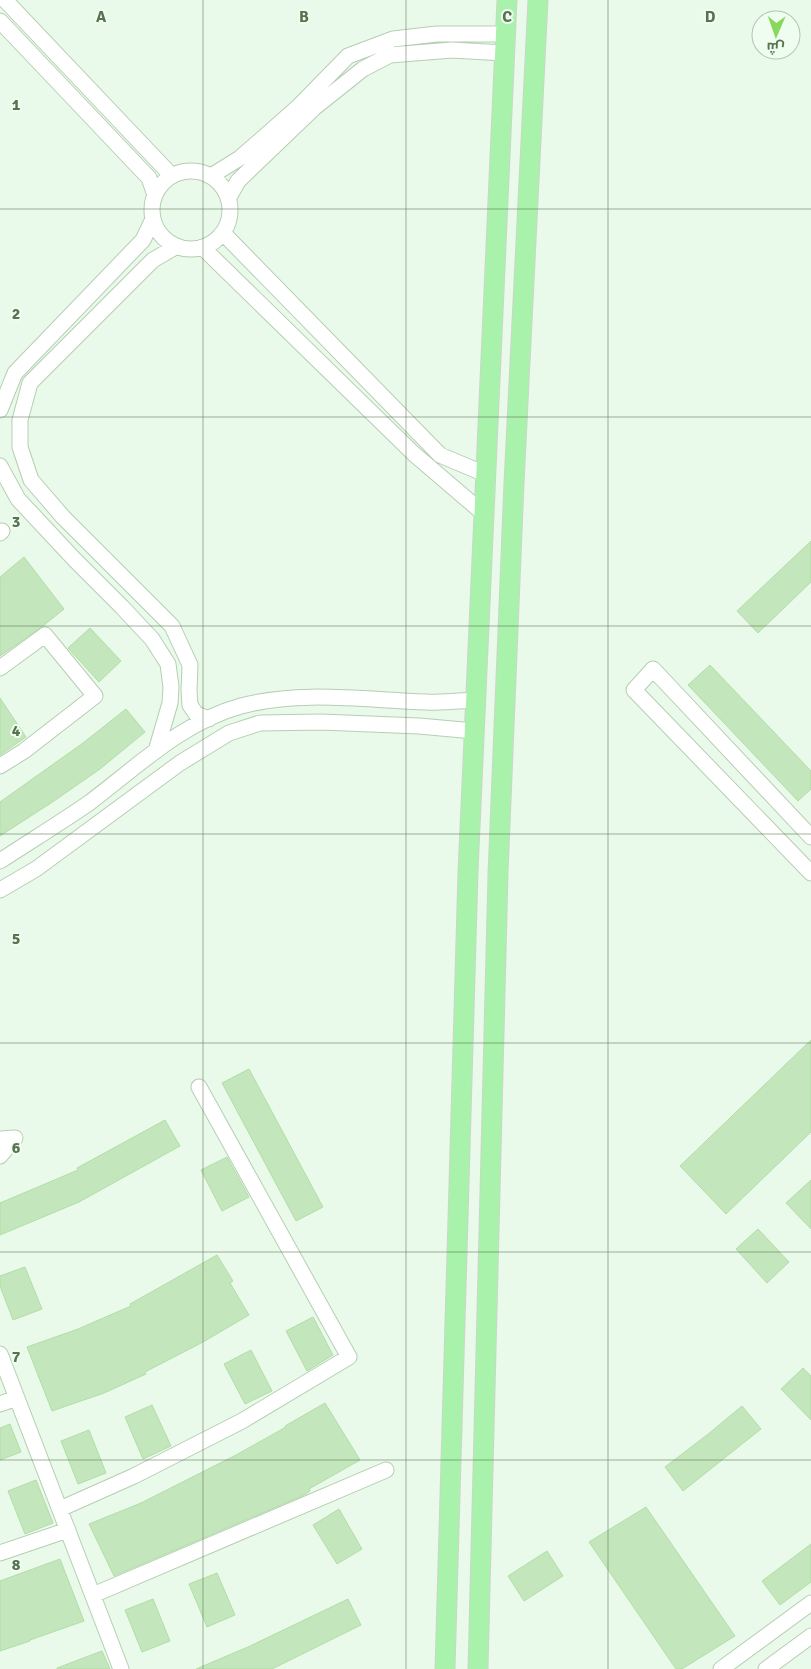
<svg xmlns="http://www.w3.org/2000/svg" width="811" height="1669" font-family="Signika,Cairo,sans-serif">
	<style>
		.building { fill: #c4e6bc; stroke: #b1dea5 }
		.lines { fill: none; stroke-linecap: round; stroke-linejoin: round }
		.minor-casing { stroke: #b6ceb3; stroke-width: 17 }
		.major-casing { stroke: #cdd5ca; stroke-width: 21 }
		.minor { stroke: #fff; stroke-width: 15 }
		.major { stroke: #a9f2ac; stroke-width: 19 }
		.grid { fill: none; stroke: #57734f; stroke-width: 1; stroke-opacity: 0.55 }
		.grid-label { font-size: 16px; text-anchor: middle; font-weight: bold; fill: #57734f; stroke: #effdf0; stroke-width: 4; stroke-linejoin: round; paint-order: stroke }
	</style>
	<rect width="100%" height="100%" fill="#e9faea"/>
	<path class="building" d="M811 541V582L758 633 737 611Z
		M24 557 64 609 43 626 0 656V577Z
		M90 628 121 661 99 682 68 648Z
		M710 665 811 771V789L798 801 688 685Z
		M0 698 26 737 0 755Z
		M126 709 145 732 100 769 54 801 0 836V802L83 743Z
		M811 1040V1132L726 1214 680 1166Z
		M249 1069 323 1207 296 1221 222 1083Z
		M165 1120 180 1146 79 1202 0 1235V1203L78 1170 77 1168Z
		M227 1157 249 1197 222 1211 201 1170Z
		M811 1180V1229L786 1203Z
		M758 1229 789 1262 767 1283 736 1249Z
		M217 1255 233 1281 230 1283 249 1315 203 1342 145 1372 146 1374 104 1393 52 1411 27 1347 78 1329 131 1306 130 1304Z
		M25 1267 42 1309 13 1320 0 1286V1276Z
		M313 1317 333 1355 307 1371 286 1331Z
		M251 1350 272 1391 245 1404 224 1364Z
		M803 1368 811 1376V1420L781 1389Z
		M325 1403 360 1460 309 1489 310 1491 304 1495 114 1576 89 1524 141 1503 236 1455 286 1427 285 1426Z
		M152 1405 171 1446 143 1459 125 1417Z
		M742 1406 761 1429 683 1491 665 1467 707 1435Z
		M10 1424 21 1452 0 1460V1428Z
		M89 1430 106 1473 78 1484 61 1441Z
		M36 1480 53 1523 25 1534 8 1491Z
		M646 1507 735 1636 682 1669H676L589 1542Z
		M339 1509 362 1549 337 1564 313 1525Z
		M811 1544V1582L780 1605 762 1581Z
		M547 1551 563 1576 524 1601 508 1576Z
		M60 1559 84 1621 30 1640V1641L0 1651V1581Z
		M217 1573 235 1615 207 1627 189 1584Z
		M153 1599 170 1641 142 1652 125 1610Z
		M348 1599 361 1625 272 1669H196L248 1647Z
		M102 1651 110 1669H57V1668Z"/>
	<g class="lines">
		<defs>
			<path id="minor" d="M5 0 172 176
				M0 21 149 178 155 195
				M152 210a39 39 0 1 1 78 0a39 39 0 1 1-78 0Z
				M211 176 240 158 297 108 348 56 393 39 437 34H505
				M228 199 238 181 314 108 363 69 390 55 452 50 504 53
				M223 233 440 455 485 474
				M177 246 153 260 30 383 20 420V447L31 480 63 517 172 626 190 665 189 691 190 705 196 714 209 719
				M202 247 414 454 483 513
				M0 410 15 373 143 240 153 219
				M0 466 18 499 74 559 122 607 152 639 168 664 171 687 170 703 156 751
				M0 533 2 531
				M0 668 45 635 95 696 24 751 0 766
				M811 837 653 669 634 690 811 873
				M0 861C29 842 60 823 89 803 137 767 182 722 241 706 301 690 365 700 426 702 442 703 459 701 475 700
				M0 890 36 869 180 763 229 733 260 723 321 722 419 726 474 731
				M0 1139 15 1138 0 1156
				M0 1354 121 1669
				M0 1404 17 1398
				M60 1509 134 1476 242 1421 349 1357 199 1087
				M0 1553 68 1530
				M93 1595 386 1470
				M721 1669 811 1603
				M766 1669 811 1636"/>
			<path id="major" d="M445 1669 468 872 507 0
				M478 1669 498 874 514 483 538 0"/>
		</defs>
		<use href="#minor" class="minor-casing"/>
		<use href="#major" class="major-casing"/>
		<use href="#minor" class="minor"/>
		<use href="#major" class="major"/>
	</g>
	<path class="grid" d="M203 0V1669M406 0V1669M608 0V1669M0 209H811M0 417H811M0 626H811M0 834H811M0 1043H811M0 1252H811M0 1460H811"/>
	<g class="grid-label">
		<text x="101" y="22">A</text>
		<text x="304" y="22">B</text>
		<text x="507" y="22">C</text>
		<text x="710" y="22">D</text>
		<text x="16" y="110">1</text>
		<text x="16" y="319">2</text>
		<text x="16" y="527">3</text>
		<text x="16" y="736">4</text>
		<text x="16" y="944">5</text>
		<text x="16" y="1153">6</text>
		<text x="16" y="1362">7</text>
		<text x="16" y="1570">8</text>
	</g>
	<g transform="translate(776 35) rotate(182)"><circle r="24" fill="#effdf0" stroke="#b2c6b0"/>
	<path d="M0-4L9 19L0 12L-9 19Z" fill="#87d85b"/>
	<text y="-8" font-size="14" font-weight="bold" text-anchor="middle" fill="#57734f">ش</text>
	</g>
</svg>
